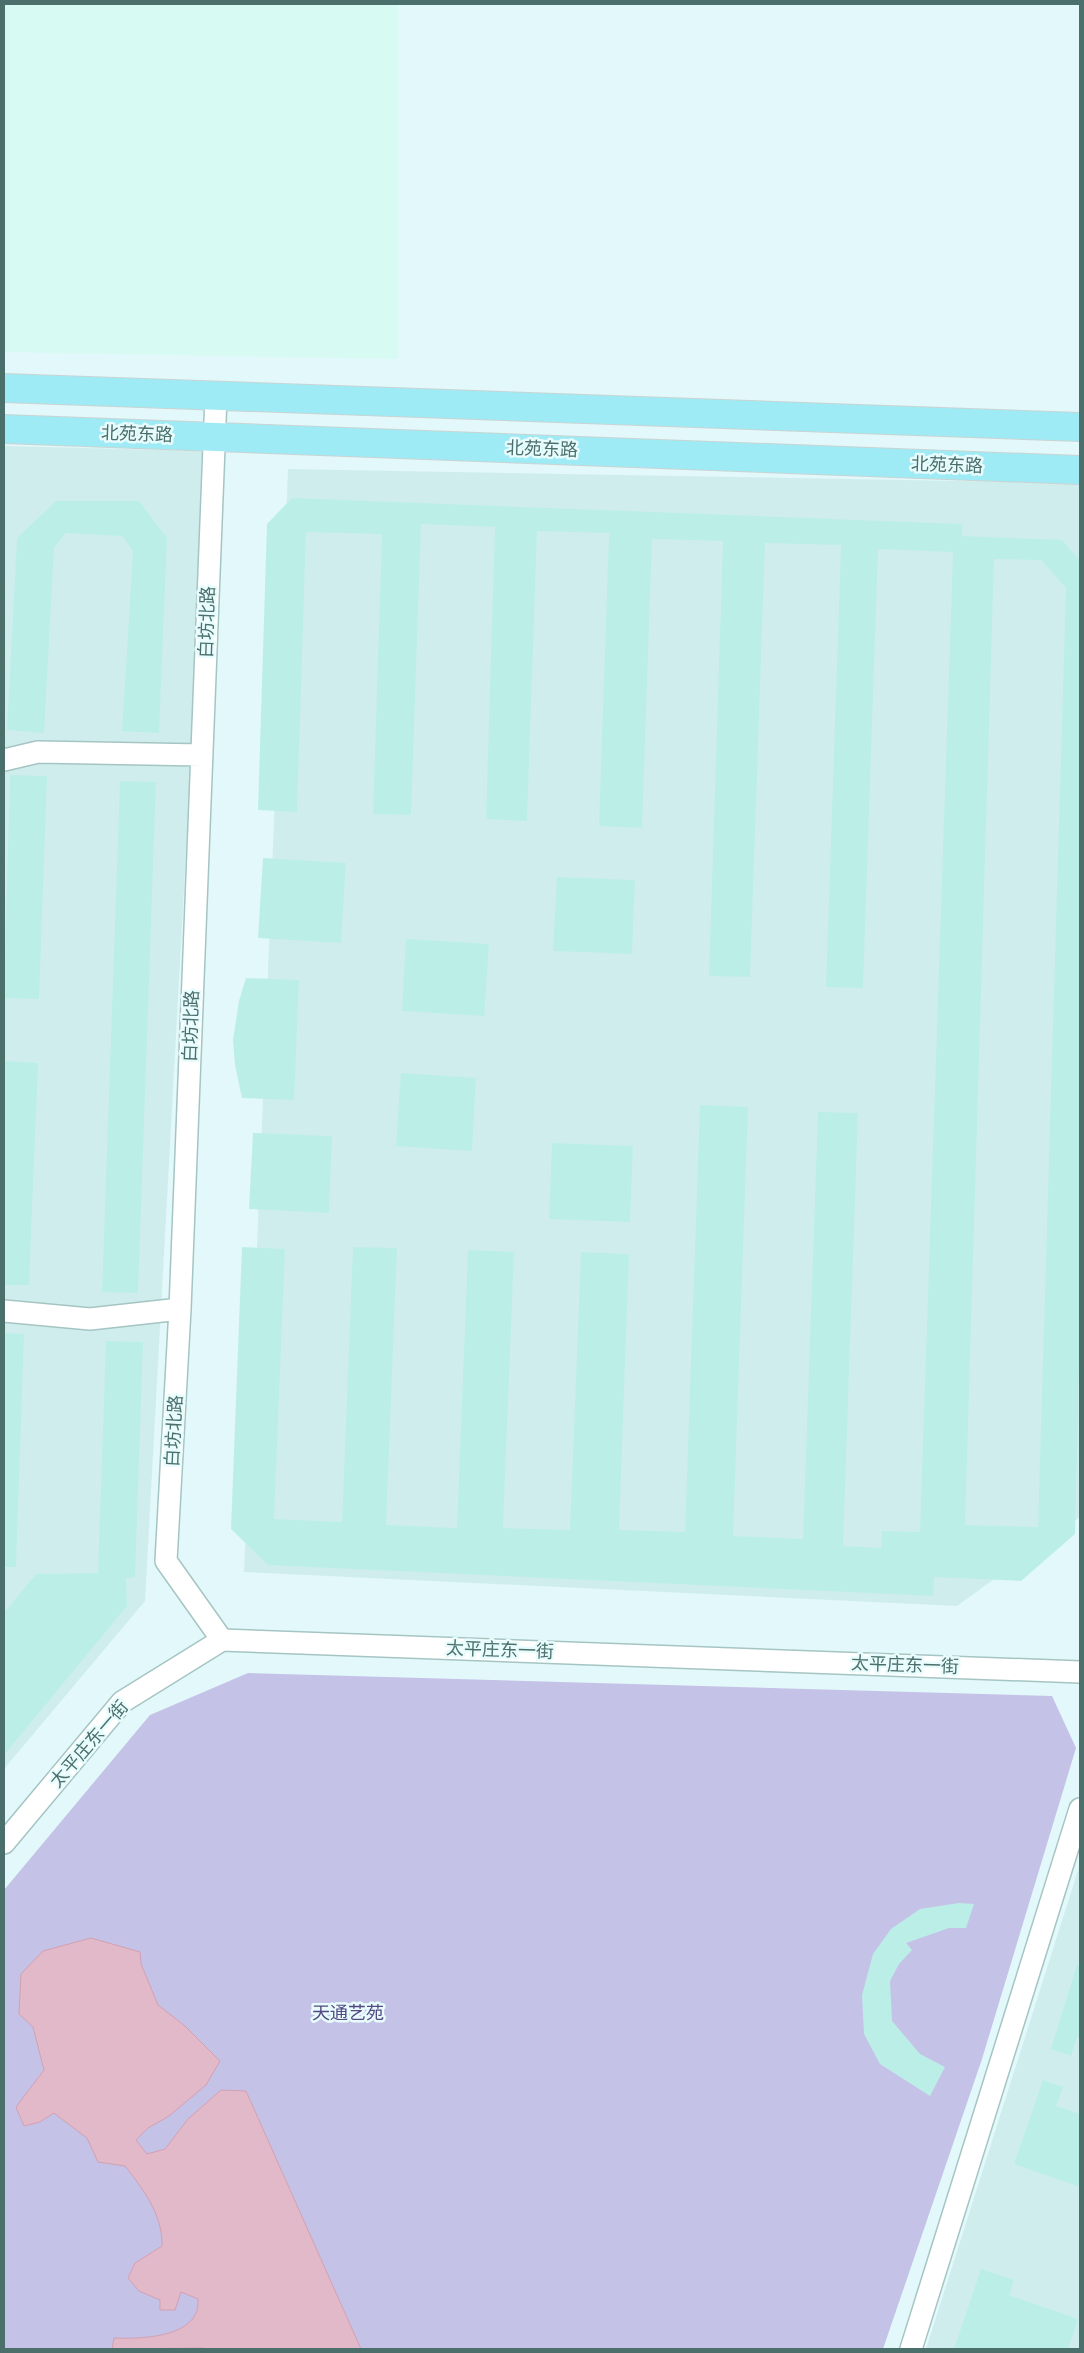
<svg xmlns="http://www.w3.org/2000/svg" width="1084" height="2353" font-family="Commissioner,'Noto Sans SC',sans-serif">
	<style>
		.residential { fill: #d0edee }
		.commercial { fill: #d7faf3 }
		.green { fill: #c5c2e7 }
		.water { fill: #e2b9c8; stroke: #d3a0b2 }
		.building { fill: #bceee8; fill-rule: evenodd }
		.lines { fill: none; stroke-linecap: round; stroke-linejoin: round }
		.minor-casing { stroke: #a5c5c3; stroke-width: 24 }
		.major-casing { stroke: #c9d4d3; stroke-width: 30 }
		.minor { stroke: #fff; stroke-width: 21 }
		.major { stroke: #9febf5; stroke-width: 28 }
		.labels { text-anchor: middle; stroke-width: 5; stroke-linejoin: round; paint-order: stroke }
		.street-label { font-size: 18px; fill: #4b706b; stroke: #e8fcfe }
		.park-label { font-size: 18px; fill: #544981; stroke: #e8fcfe }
	</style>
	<rect width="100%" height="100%" fill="#e3f8fa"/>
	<path class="residential" d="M4 446 208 451 145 1601 4 1769Z
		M288 469 1080 483V1517L957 1606 244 1572Z
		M1080 1864V2349H926Z"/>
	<path class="commercial" d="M4 4H398V359L4 352Z"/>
	<path class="green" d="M248 1673 1052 1696 1076 1748 982 2059 883 2349H4V1890L150 1715Z"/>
	<path class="water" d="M91 1938 140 1952 141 1964 158 2005 185 2026 220 2061 206 2085 169 2116 148 2128 136 2140 147 2154 165 2149 188 2119 221 2090 246 2091 361 2349H205L203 2348 112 2349 114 2338C137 2339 183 2338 195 2315 198 2311 198 2304 198 2299L181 2292 175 2310H160V2300L139 2291 128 2278 135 2263 162 2246C163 2215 143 2189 125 2166L98 2162 87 2138 54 2113 40 2122 24 2126 16 2107 44 2070 33 2027 19 2014 21 1974 43 1951Z"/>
	<path class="building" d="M292 498 962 524V536L1062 540 1080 561V1329L1075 1534 1021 1581 934 1577 933 1596 268 1565 231 1529 242 1247 285 1249 274 1519 342 1522 353 1247 397 1248 386 1525 457 1528 468 1250 514 1252 503 1528 570 1530 581 1252 629 1254 619 1530 685 1532 700 1105 748 1107 733 1536 803 1539 818 1112 858 1113 843 1546 881 1548 882 1531 920 1532 953 552 878 549 863 988 826 987 841 545 765 543 750 977 709 976 723 541 652 539 642 828 599 826 609 533 537 531 527 821 486 819 495 527 421 524 411 815 373 814 382 534 306 532 297 812 258 810 267 524ZM994 559 1041 560 1066 588 1038 1527 965 1525Z
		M56 501H139L167 538 159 733 122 731 133 551 122 536 66 533 54 548 44 733 7 730 17 538Z
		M10 775 47 776 39 999 4 998Z
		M120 781 156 782 138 1293 102 1292Z
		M263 858 346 863 341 943 258 938Z
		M557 877 635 880 632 954 553 951Z
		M406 939 489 944 484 1016 402 1011Z
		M246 978 299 980 294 1100 242 1098 235 1065 233 1040 239 1001Z
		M4 1061 38 1063 29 1285H4Z
		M401 1073 476 1078 472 1151 396 1146Z
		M253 1133 332 1136 329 1213 249 1209Z
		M552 1143 633 1146 630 1222 549 1219Z
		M4 1333 24 1334 16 1567H4Z
		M106 1341 143 1342 135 1577 126 1578 127 1606 4 1755V1613L36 1574 98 1573Z
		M959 1903 974 1904 966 1928H949L906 1943 912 1950 899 1964 890 1981 892 2021 920 2054 945 2067 930 2096 880 2064 864 2034 862 1995 873 1954 891 1929 920 1909Z
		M1077 1965 1080 1966V2038L1077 2037 1071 2056 1051 2049Z
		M1043 2080 1063 2087 1056 2106 1080 2114V2187L1014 2164Z
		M981 2269 1014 2280 1009 2295 1078 2319 1068 2349H954Z"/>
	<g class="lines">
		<defs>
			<path id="minor" d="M216 396 180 1309 166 1561 222 1640
				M4 760 38 752 202 755
				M4 1311 90 1319 180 1309
				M4 1843 122 1702 222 1640 1080 1672
				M911 2349 1080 1809"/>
			<path id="major" d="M4 388 1080 427
				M4 429 1080 470"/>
		</defs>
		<use href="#minor" class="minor-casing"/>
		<use href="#major" class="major-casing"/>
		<use href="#minor" class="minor"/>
		<use href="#major" class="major"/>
	</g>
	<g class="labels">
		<g class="street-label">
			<text transform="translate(137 434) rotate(2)" y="6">北苑东路</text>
			<text transform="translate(542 449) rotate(2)" y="6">北苑东路</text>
			<text transform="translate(947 465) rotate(2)" y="6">北苑东路</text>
			<text transform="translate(207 622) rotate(-88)" y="6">白坊北路</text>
			<text transform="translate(191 1026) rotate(-88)" y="6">白坊北路</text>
			<text transform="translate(174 1431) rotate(-87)" y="6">白坊北路</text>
			<text transform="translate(500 1650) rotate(2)" y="6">太平庄东一街</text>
			<text transform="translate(905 1665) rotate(2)" y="6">太平庄东一街</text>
			<text transform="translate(89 1744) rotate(-49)" y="6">太平庄东一街</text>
		</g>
		<g class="park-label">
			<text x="348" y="2019">天通艺苑</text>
		</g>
	</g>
	<rect width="1084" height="2353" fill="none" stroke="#4b706b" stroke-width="10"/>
</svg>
